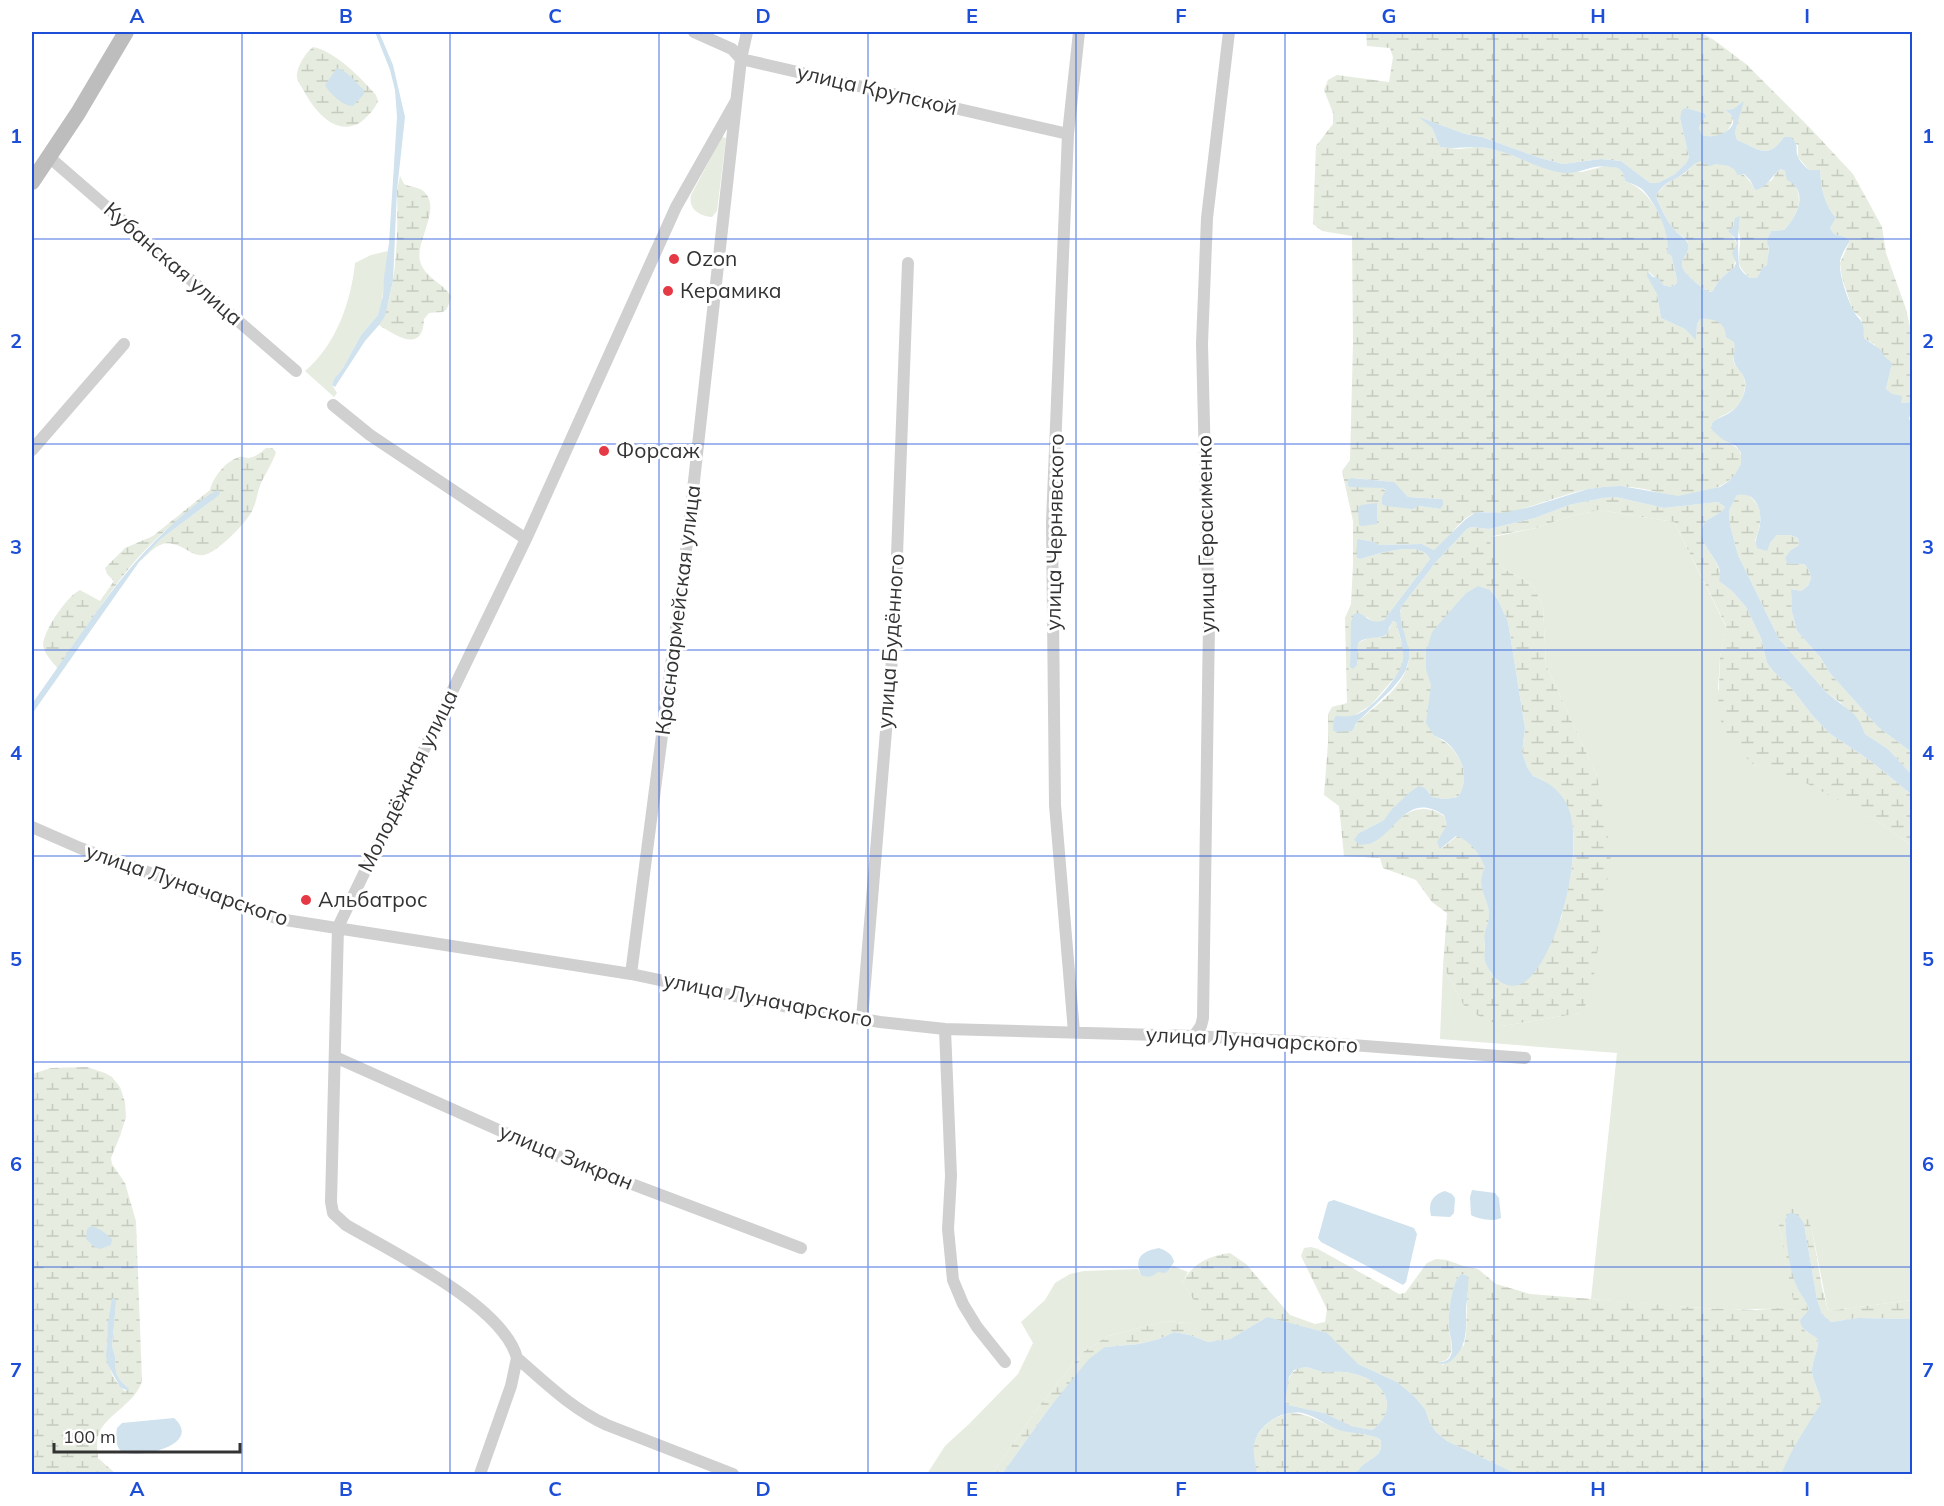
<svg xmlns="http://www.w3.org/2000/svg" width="1944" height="1506" font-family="Mulish,sans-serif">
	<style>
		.green { fill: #e6ecdf }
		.wetland { fill: url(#wetland-marsh); fill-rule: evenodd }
		.water { fill: #cfe2ee; fill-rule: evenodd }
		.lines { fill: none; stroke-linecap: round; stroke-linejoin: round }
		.street { stroke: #d0d0d0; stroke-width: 12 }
		.secondary { stroke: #bdbdbd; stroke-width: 16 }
		.grid { fill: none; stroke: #1d4ed8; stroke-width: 1.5; stroke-opacity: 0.55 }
		.poi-dot { fill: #e63946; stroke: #fff; stroke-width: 2 }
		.labels { text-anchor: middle; stroke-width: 6; stroke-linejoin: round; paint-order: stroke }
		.street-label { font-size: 21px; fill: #333; stroke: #fff }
		.poi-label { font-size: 21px; fill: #333; stroke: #fff; text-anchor: start }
		.neatline { fill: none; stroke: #1d4ed8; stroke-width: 2 }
		.grid-label { font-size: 20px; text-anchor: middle; font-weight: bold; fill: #1d4ed8 }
	</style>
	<defs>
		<pattern id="wetland-marsh" width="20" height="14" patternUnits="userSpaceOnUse" patternTransform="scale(1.5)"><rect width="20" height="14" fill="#e6ecdf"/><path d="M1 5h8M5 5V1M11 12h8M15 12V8" fill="none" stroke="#c6cbc0"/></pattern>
	</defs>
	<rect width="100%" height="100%" fill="#fff"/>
	<path class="green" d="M722 137 726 138 717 211 712 217C699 216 688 209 691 195Z
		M388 251 381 308 378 315 361 335 343 368 334 379 332 385 337 393 334 397 305 371C336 345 351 302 355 263L371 255Z
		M1599 510 1674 522 1726 627 1720 657 1718 689 1754 765 1808 783 1882 824 1912 846V1300L1828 1311 1812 1230 1808 1219 1802 1210 1778 1220 1796 1310C1773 1307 1749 1310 1726 1309 1681 1307 1636 1303 1591 1299L1617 1053 1440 1039 1443 966 1465 1008 1503 1026 1580 1013 1597 776 1546 665 1543 606 1532 584 1504 569 1487 550 1493 537 1536 528 1567 517Z
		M1173 1266 1188 1272 1182 1283 1207 1319 1202 1327 1187 1323 1166 1321 1108 1336 1083 1352 1041 1404 992 1474H927L945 1446 969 1424 1018 1374 1033 1343 1021 1322 1045 1300 1055 1283 1070 1274 1084 1271 1138 1269 1141 1275 1169 1270Z"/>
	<path class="wetland" d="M1366 32H1700L1714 40 1746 64 1811 129 1853 174 1869 203 1882 227 1886 253 1906 309 1912 336V402L1901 403 1886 389 1891 367 1874 344 1864 338 1861 318 1853 311 1842 278 1840 263 1850 241 1845 237 1834 234 1830 228 1836 218C1824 204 1821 188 1820 170H1809L1798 157V145L1784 137C1774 151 1766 155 1750 146 1746 143 1741 143 1737 140L1735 132 1743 102 1733 109 1726 110 1733 117C1731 134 1717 140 1702 135L1699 128 1701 121 1707 116 1704 113 1686 108 1680 118 1689 157 1686 163 1675 174 1658 183H1650L1621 161 1601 159 1563 164 1540 158 1482 137 1465 134 1421 118 1432 128 1440 147 1459 149 1477 147 1495 149 1550 170 1582 172 1605 166 1618 168 1623 173 1625 181C1654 191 1667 227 1672 255 1672 258 1672 261 1673 264 1674 271 1677 275 1677 283L1671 287 1663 285 1648 271 1657 294 1661 318 1685 329 1696 339 1697 324 1700 319C1706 319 1713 318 1718 321 1725 326 1736 341 1736 349 1736 353 1732 357 1734 363 1735 366 1740 370 1742 374 1747 381 1745 393 1741 401 1735 413 1721 414 1712 423 1714 442 1747 442 1741 464 1734 487 1697 497 1675 496 1665 495 1654 491 1644 489 1630 486 1617 486 1603 487 1570 490 1539 506 1506 513 1496 515 1484 510 1475 513 1458 519 1449 541 1434 550L1422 544 1379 545 1374 542 1359 539 1357 541V558L1360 559C1375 554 1421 539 1430 559L1384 620C1377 624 1373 623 1367 617L1351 633 1350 667 1358 648V643L1368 638 1386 636 1393 621 1396 622 1403 649V660L1401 670 1371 705 1355 715V727L1357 722C1376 706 1408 684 1409 657 1409 650 1407 644 1405 638 1402 628 1397 616 1402 606L1436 562 1467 529 1471 527 1489 529 1535 518 1569 505 1603 498 1616 497 1664 508 1718 502 1725 507C1720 516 1710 515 1704 524 1695 540 1717 557 1720 572 1720 575 1719 578 1719 581L1732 591 1746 607 1761 638 1767 663 1774 672 1792 689 1812 715 1829 733 1872 762 1912 795V846L1882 824 1808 784 1754 765 1729 741 1718 714 1720 657 1726 626 1674 522 1599 510 1567 517 1536 528 1493 536 1488 550 1504 569 1532 584 1543 606 1546 665 1597 776 1611 854 1591 997 1580 1013 1503 1026 1484 1019 1465 1008 1443 966 1447 913 1432 902 1416 880 1383 868 1380 858 1344 856 1339 806 1324 795 1328 743V714L1332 707 1347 703 1345 618 1351 604 1353 564V521L1342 471 1350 460 1353 343 1352 236 1322 231 1313 224 1316 146 1333 124V113L1324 90 1328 80 1337 75 1389 82 1393 57 1390 48 1367 46ZM1353 478 1393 482 1408 497 1440 499V509L1419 506 1385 493 1386 491 1382 488ZM1490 590 1498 600 1508 622 1525 728 1522 752 1527 767 1533 776C1543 779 1548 783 1555 791 1588 824 1569 879 1561 919L1491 974C1485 960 1483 946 1486 932 1486 927 1488 922 1489 918 1490 897 1475 888 1486 867 1480 854 1471 840 1457 836L1441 849 1443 833 1447 825 1444 816C1413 796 1394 824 1373 843L1359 833 1384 820 1426 789 1432 797 1445 799 1458 797C1473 773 1458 747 1435 736L1431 684 1427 669 1451 611 1465 594Z
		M313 47C335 51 362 79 376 95L378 101C375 109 368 116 361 122 336 138 314 110 304 91 301 86 296 80 297 74 298 64 306 53 313 47Z
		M1700 160C1714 168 1712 162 1724 165 1738 168 1749 177 1755 190L1772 180 1776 173 1781 169C1786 171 1787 174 1791 179 1805 197 1799 214 1784 230L1771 231C1766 244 1771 251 1767 265L1763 267 1757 278H1751C1732 264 1741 257 1740 237 1739 232 1737 228 1738 222H1734L1731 233 1737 244 1734 268C1725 274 1717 281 1713 291L1709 292C1702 288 1680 272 1682 263 1683 256 1692 250 1687 241 1685 236 1677 234 1674 229 1666 220 1661 207 1656 196 1662 185 1671 181 1682 175 1689 171 1693 164 1700 160Z
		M400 176 404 184C410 187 417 187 422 190 444 206 415 240 420 261 424 277 443 283 451 296 446 316 445 311 429 313L424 319C423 354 396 336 379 325 398 293 398 227 397 190Z
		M266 448H272L276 452C273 462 267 471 262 481 257 491 257 502 252 511 246 523 217 553 204 555 197 556 192 553 187 550 162 536 158 546 139 562L161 539 214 499C199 509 181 518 167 529 122 568 91 621 58 669 53 662 43 653 43 644 44 630 67 596 80 590L100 601 114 581 107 574 105 568 125 548 153 536 210 490C213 477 226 461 239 457 242 456 246 458 249 458 256 457 261 452 266 448Z
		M1745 493C1765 505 1762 522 1755 541L1770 543 1777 535H1790L1798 538 1799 545 1791 550 1809 570 1811 578 1808 586 1801 591 1791 589 1792 612 1797 631 1821 658 1829 672 1878 727 1910 751 1912 760V775L1888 749 1865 734 1861 724 1840 702 1827 693 1779 639 1738 555 1730 525 1729 510 1737 495Z
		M87 1067 105 1073 112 1077 120 1087 125 1102 126 1117 120 1136 111 1158 112 1164 125 1183 136 1221 142 1381C135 1404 108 1413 99 1433 96 1441 97 1450 98 1458L116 1474H32V1074L51 1068ZM116 1303 112 1346 115 1356 116 1372 120 1380 129 1389 125 1391C99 1369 105 1330 116 1303Z
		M1791 1206 1802 1210 1808 1218 1812 1230 1822 1287 1828 1311 1912 1300V1319L1858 1318 1831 1322 1822 1314 1817 1299 1804 1224 1789 1213 1785 1219C1786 1242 1790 1263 1797 1285 1800 1294 1807 1301 1809 1311L1800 1320 1805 1331 1817 1338C1820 1349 1812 1359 1812 1371 1812 1380 1820 1391 1821 1403L1781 1474H1517L1447 1441 1436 1432 1430 1423 1425 1409 1414 1396 1397 1382 1358 1364 1346 1354 1267 1317 1230 1339 1208 1342 1190 1335 1174 1332 1159 1339 1139 1344 1105 1347 1050 1407 1002 1474H992L1041 1404 1083 1352 1108 1336 1166 1321 1187 1323 1202 1326 1206 1318 1182 1283C1193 1263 1208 1256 1230 1253L1246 1264 1290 1315 1315 1324 1325 1322 1327 1309 1301 1256 1304 1248 1311 1247 1318 1249 1399 1294 1405 1293 1427 1263 1436 1259 1447 1260 1463 1266 1478 1269 1496 1284 1530 1294 1702 1308 1756 1310 1779 1308 1795 1310 1778 1220 1784 1210ZM1461 1274 1468 1276 1466 1334 1464 1345 1443 1365 1439 1363C1444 1361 1448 1360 1450 1355 1454 1347 1450 1339 1449 1331 1448 1317 1451 1284 1461 1274Z
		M1305 1367C1312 1368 1317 1371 1324 1372 1330 1373 1336 1371 1343 1372 1361 1373 1389 1385 1387 1407 1386 1417 1380 1424 1372 1430L1350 1426 1324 1413 1288 1405 1285 1401C1286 1386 1288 1368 1305 1367Z
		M1290 1413C1313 1414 1322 1424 1341 1430 1354 1434 1368 1433 1380 1439 1387 1460 1361 1458 1357 1474H1257C1255 1466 1252 1455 1254 1446 1257 1428 1274 1416 1290 1413Z"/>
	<path class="water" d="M375 32H379L393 65 405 117 397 190 393 281 385 316 379 325 365 341 335 387 332 385 334 379 343 368 361 335 378 315 383 296 384 277 389 243 397 117 395 90 390 70Z
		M337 68C348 71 356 83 364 90V94L353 106C343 106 330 94 325 85Z
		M1744 101 1735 132 1737 140C1742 143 1746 143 1750 146 1766 155 1774 151 1784 137H1791C1801 148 1794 147 1798 157 1800 162 1806 167 1809 170H1820C1821 188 1824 204 1836 218L1830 228 1834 234 1845 237 1850 241C1846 247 1841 255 1840 262 1839 276 1847 296 1852 308 1859 323 1864 316 1864 338L1881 350 1885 357 1892 363 1886 389 1892 394 1902 396 1901 403 1912 402V412L1910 415 1909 419 1912 423V760L1910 751 1878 727 1829 672 1821 658 1797 631 1792 612 1791 589 1801 591 1808 586 1811 578 1809 570 1804 564H1788L1785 558 1791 550 1799 545 1798 538 1790 535H1777L1770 543 1767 551 1757 548C1754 538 1759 534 1760 524 1762 508 1755 491 1737 495L1729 510 1730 525 1738 555 1779 639 1827 693 1854 714 1861 724 1865 734 1888 749 1912 775V795L1872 762 1829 733 1812 715 1792 689 1774 672 1767 663 1761 638 1746 607 1732 591 1719 581C1719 578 1720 574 1720 571 1717 557 1696 541 1703 526 1707 516 1720 516 1725 507L1718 502 1664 508 1616 497 1603 498 1569 505 1535 518 1489 529 1471 527 1467 529 1436 562 1402 606 1400 611 1401 622 1409 650V659L1406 670 1401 678 1391 690 1357 722 1352 731 1336 732 1333 730 1334 719 1336 716C1342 716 1350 717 1355 715 1370 712 1402 674 1403 659 1404 647 1399 634 1396 622L1393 621 1389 628 1388 634C1379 640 1367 635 1358 643L1357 665 1353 669 1350 667 1351 622 1354 614 1359 613C1368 618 1373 625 1384 620L1430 559C1421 539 1376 554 1360 559L1357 558V540L1359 539 1374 542 1379 545 1422 544 1434 550 1466 519 1476 512 1503 513 1530 507 1588 489 1603 487 1621 486 1678 496 1720 487 1729 481 1736 473 1741 464V453L1736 446 1722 439 1712 430V423C1718 417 1726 416 1732 411 1741 405 1747 391 1745 381 1744 373 1735 368 1734 361 1733 353 1736 350 1734 342L1726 337C1726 322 1713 318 1700 319L1697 324 1696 340 1685 329 1661 318 1657 294 1647 276V271L1653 277 1659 278 1663 285 1671 287 1677 283C1677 273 1672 266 1672 256L1667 253C1672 236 1655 202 1643 190 1637 185 1632 184 1625 181L1623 173 1618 168C1610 167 1603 166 1595 167 1585 169 1577 173 1567 173 1542 172 1520 156 1496 150 1477 144 1459 150 1440 147L1432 128 1419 117 1465 134 1482 137 1540 158 1563 164 1601 159 1621 161 1650 183H1658L1675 174 1686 163 1689 157 1680 118 1682 110 1686 108 1704 113 1707 116 1701 121 1699 128 1702 135C1720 141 1747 123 1725 110L1733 109ZM1700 161 1710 166 1716 164 1728 166 1734 169 1738 175 1744 174 1750 180 1755 190C1769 187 1770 176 1781 169L1785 171 1787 180C1809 191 1798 216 1784 230L1771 231 1767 241 1769 249 1767 265 1763 267 1757 278H1751C1747 276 1742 272 1740 268 1737 263 1738 222 1740 216L1735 218 1733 227 1728 231 1735 238 1737 244 1732 253 1736 263 1734 268C1725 274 1717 281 1713 291L1709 292C1702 288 1680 272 1682 263 1683 256 1692 250 1687 242 1685 237 1677 234 1674 229 1666 220 1661 208 1656 196 1664 181 1673 182 1684 173 1690 169 1693 164 1700 161Z
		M1351 478 1394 482 1408 497 1440 499 1443 500V505L1440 509 1419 506 1413 509 1386 506 1382 504V497L1386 490 1382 488 1351 487 1348 486V480Z
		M218 490 220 494 214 499 161 539 139 562 32 714V705L34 701C79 639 118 572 177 520 190 509 203 497 218 490Z
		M1377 503V524L1362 526 1359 525 1358 508 1361 505Z
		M1478 586 1490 590 1498 600 1508 622 1525 728 1522 752 1527 767 1533 776C1545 780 1558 789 1565 801 1588 838 1560 954 1526 981 1509 994 1490 978 1485 960 1484 956 1485 951 1485 947 1485 942 1484 937 1485 933 1486 927 1489 921 1489 915 1488 894 1475 889 1485 867 1480 854 1470 840 1456 836L1440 849 1437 842 1447 825 1444 815C1408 792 1399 828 1374 842 1371 844 1364 844 1360 845L1354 840 1359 833 1384 820 1393 808 1410 792 1419 786 1426 789 1432 797 1445 799 1458 797C1470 779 1463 756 1446 742 1443 739 1438 738 1434 735 1431 732 1429 727 1426 723L1431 685 1426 669V652L1432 632 1465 594Z
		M1472 1190 1495 1193 1499 1198 1501 1218C1494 1222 1478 1219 1471 1215L1470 1197Z
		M1445 1191 1452 1194 1455 1198 1454 1213 1450 1217 1431 1216C1428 1203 1432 1195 1445 1191Z
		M1334 1200 1414 1228 1417 1234 1406 1282 1403 1285 1321 1242 1318 1238 1328 1202Z
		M1789 1213C1798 1213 1800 1217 1804 1224L1817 1299 1822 1314 1831 1322 1858 1318 1912 1319V1474H1781L1794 1447 1821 1403C1820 1391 1812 1380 1812 1371 1812 1359 1820 1349 1817 1338 1809 1333 1801 1330 1800 1320L1809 1310C1807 1302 1802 1297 1798 1289 1789 1271 1786 1240 1785 1219Z
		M91 1226C100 1228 105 1233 112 1239L111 1245 100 1249 93 1246 86 1239 87 1229Z
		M1159 1248C1167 1251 1172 1254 1174 1262L1169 1270 1165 1273 1158 1272C1152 1277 1148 1278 1141 1275 1133 1257 1143 1251 1159 1248Z
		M1461 1274 1468 1276C1469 1287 1467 1298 1466 1309 1466 1328 1468 1344 1454 1358 1448 1364 1444 1365 1437 1363 1442 1362 1447 1362 1450 1357 1455 1349 1450 1338 1449 1329 1448 1316 1451 1283 1461 1274Z
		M112 1298 115 1299 116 1303 112 1346 115 1356 116 1372 120 1380 129 1389 128 1391 120 1387 108 1365 106 1356 108 1323Z
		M1267 1317 1327 1333 1358 1364 1397 1382 1414 1396 1425 1409 1430 1423 1436 1432 1447 1441 1517 1474H1357C1361 1458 1387 1460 1380 1439 1368 1433 1352 1434 1339 1430 1326 1425 1316 1416 1302 1413 1281 1410 1256 1425 1254 1447 1253 1455 1256 1466 1257 1474H1002L1050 1407 1089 1359 1105 1347 1139 1344 1159 1339 1174 1332 1190 1335 1208 1342 1230 1339ZM1305 1367C1312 1368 1317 1371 1324 1372 1330 1373 1336 1371 1343 1372 1361 1373 1389 1385 1387 1407 1386 1416 1380 1424 1372 1430L1351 1426 1324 1413 1288 1405 1285 1401 1289 1377 1294 1370Z
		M174 1418C205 1446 134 1460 121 1451 115 1446 116 1435 117 1428L122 1423Z"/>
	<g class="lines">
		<path class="street" d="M694 32 732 49 741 59 1068 134
			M49 157 296 371
			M333 405 370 435 526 539
			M32 450 124 344
			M32 827 80 848 279 919 631 974 783 1006 880 1022 945 1029 1194 1036 1325 1043 1525 1058
			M631 974 688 535 741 59 747 32
			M862 1019 894 635 908 263
			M945 1029 951 1176 948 1229 953 1280 963 1304 977 1327 1005 1362
			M1074 1032 1055 805 1052 522 1068 134 1079 32
			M1194 1036 1201 1026 1203 1018 1209 623 1202 344 1207 218 1229 32
			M335 1057 555 1155 801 1248
			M480 1474 511 1386 517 1358
			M733 1474 607 1425C572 1409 546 1383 517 1358 503 1305 392 1252 346 1225L333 1213 331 1202 338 927 526 539 676 207 736 101"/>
		<path class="secondary" d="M32 182 78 113 126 32"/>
	</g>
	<path class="grid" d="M242 32V1474M450 32V1474M659 32V1474M868 32V1474M1076 32V1474M1285 32V1474M1494 32V1474M1702 32V1474M32 239H1912M32 444H1912M32 650H1912M32 856H1912M32 1062H1912M32 1267H1912"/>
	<g class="poi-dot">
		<circle cx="674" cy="259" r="6"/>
		<circle cx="668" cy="291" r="6"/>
		<circle cx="604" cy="451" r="6"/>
		<circle cx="306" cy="900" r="6"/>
	</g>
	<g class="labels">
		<g class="street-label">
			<text transform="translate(877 90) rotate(13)" y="7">улица Крупской</text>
			<text transform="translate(173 264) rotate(41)" y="7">Кубанская улица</text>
			<text transform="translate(1055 532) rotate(-89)" y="7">улица Чернявского</text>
			<text transform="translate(1206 534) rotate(-91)" y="7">улица Герасименко</text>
			<text transform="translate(678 610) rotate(-83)" y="7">Красноармейская улица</text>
			<text transform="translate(891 641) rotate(-86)" y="7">улица Будённого</text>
			<text transform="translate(408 781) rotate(-64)" y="7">Молодёжная улица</text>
			<text transform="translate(187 885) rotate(19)" y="7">улица Луначарского</text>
			<text transform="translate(768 1000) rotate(11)" y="7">улица Луначарского</text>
			<text transform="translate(1252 1040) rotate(3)" y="7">улица Луначарского</text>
			<text transform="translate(566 1157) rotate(22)" y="7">улица Зикран</text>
		</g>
		<g class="poi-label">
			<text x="686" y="266">Ozon</text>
			<text x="680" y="298">Керамика</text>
			<text x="616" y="458">Форсаж</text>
			<text x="318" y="907">Альбатрос</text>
		</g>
	</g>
	<rect width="1944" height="1506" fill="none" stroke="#ffffff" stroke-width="66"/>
	<path d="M54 1443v9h186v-9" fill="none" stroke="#333333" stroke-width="3"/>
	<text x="63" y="1443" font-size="18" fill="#333333" stroke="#ffffff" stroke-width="4.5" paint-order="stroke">100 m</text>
	<rect x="33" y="33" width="1878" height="1440" class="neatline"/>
	<g class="grid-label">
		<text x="137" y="23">A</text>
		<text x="346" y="23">B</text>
		<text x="555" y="23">C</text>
		<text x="763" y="23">D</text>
		<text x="972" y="23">E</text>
		<text x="1181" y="23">F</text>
		<text x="1389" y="23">G</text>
		<text x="1598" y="23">H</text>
		<text x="1807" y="23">I</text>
		<text x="16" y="143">1</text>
		<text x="1928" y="143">1</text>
		<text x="16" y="348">2</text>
		<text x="1928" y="348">2</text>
		<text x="16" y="554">3</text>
		<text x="1928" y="554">3</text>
		<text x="16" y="760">4</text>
		<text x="1928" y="760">4</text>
		<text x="16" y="966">5</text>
		<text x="1928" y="966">5</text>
		<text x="16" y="1171">6</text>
		<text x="1928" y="1171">6</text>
		<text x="16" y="1377">7</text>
		<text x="1928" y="1377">7</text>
		<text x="137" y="1496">A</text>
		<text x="346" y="1496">B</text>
		<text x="555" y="1496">C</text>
		<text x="763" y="1496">D</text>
		<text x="972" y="1496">E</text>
		<text x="1181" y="1496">F</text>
		<text x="1389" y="1496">G</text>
		<text x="1598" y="1496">H</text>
		<text x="1807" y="1496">I</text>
	</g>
</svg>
